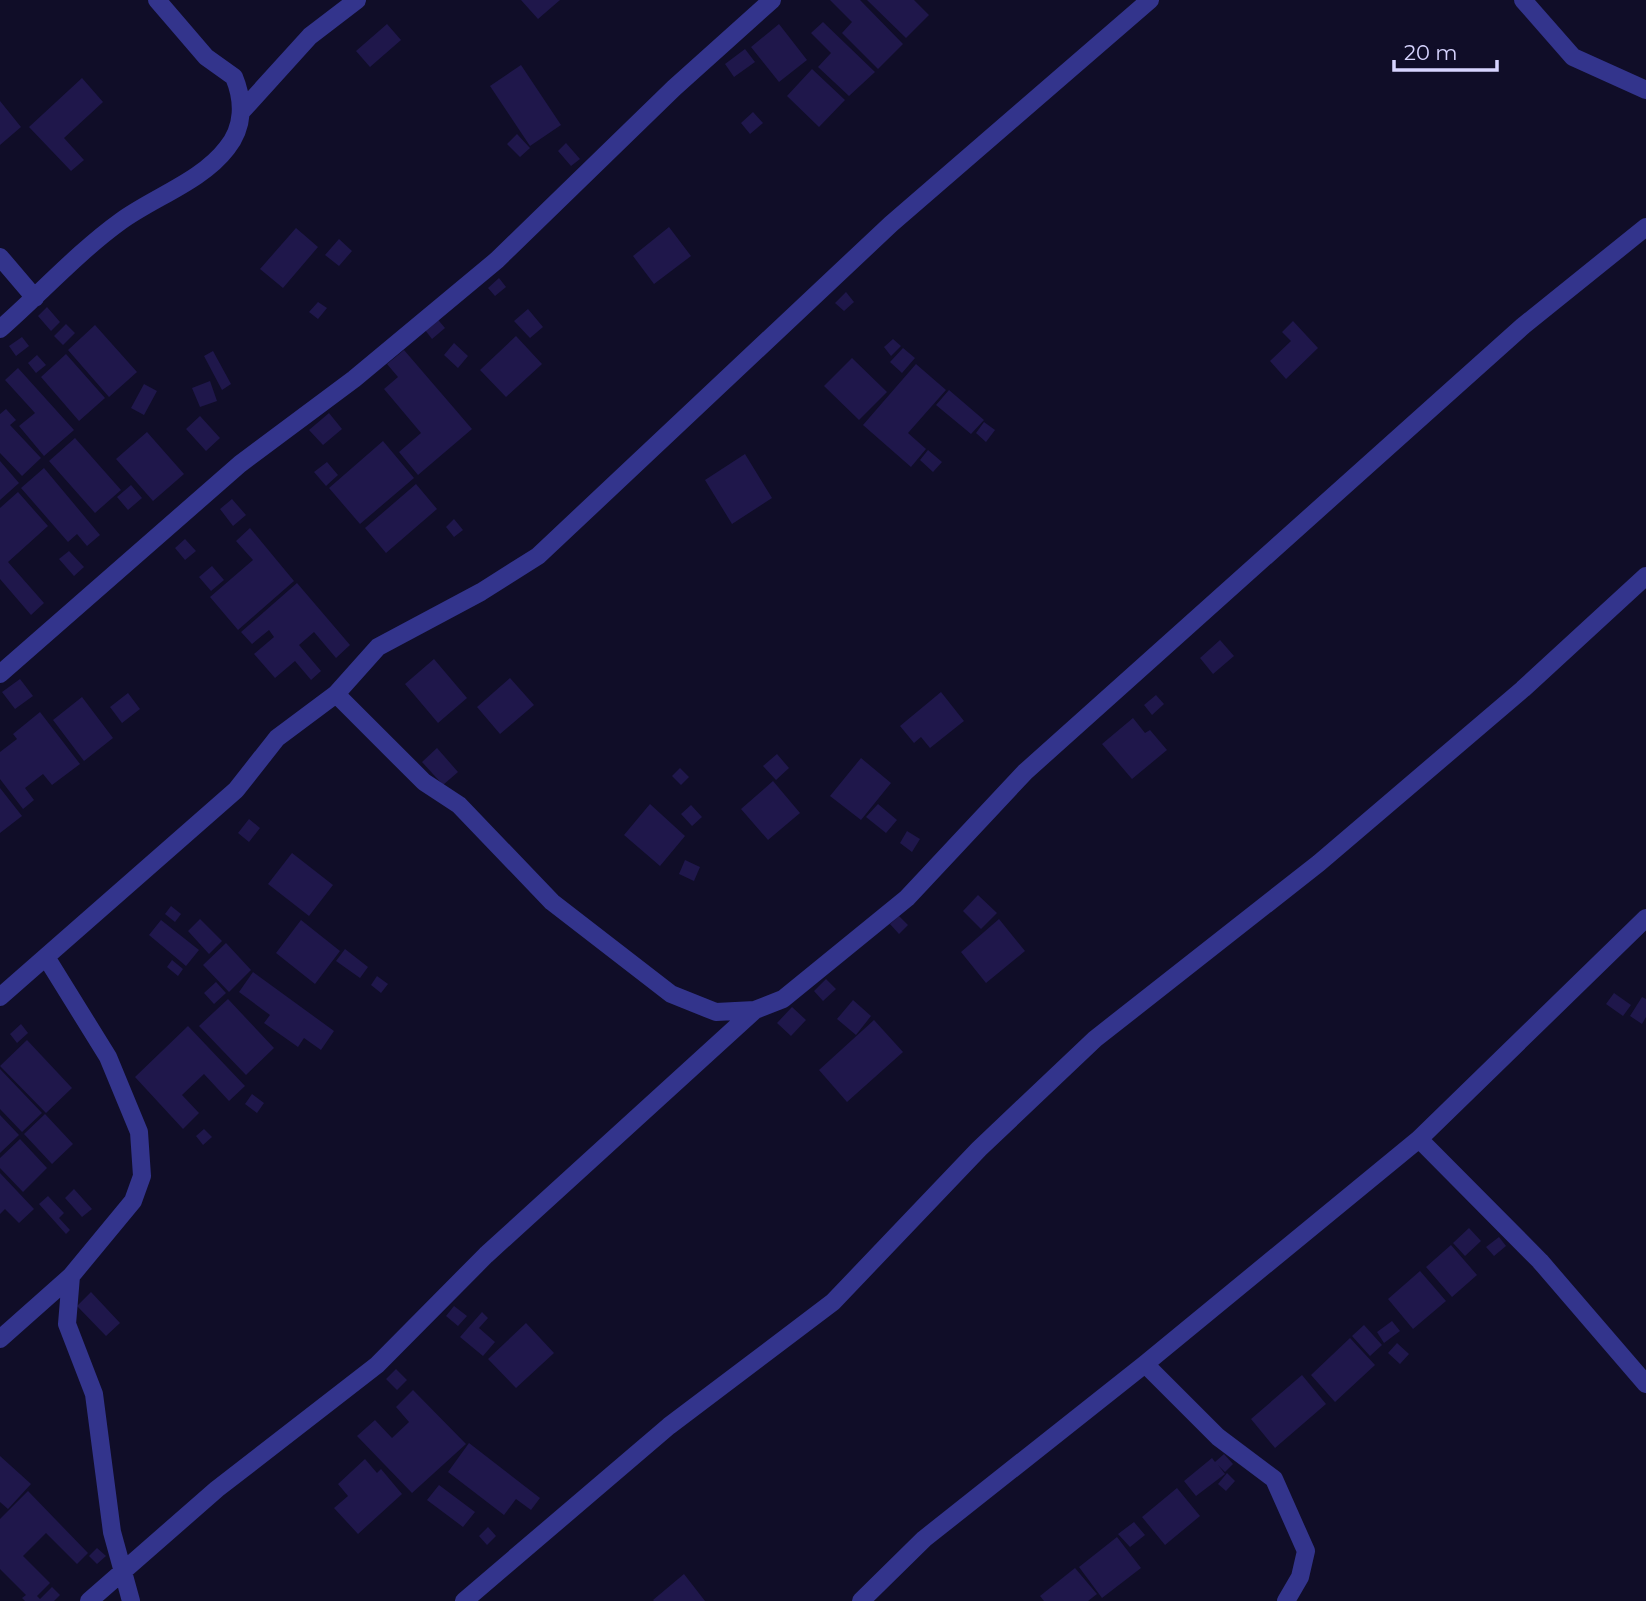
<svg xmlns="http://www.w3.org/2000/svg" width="1646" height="1601" font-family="Montserrat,sans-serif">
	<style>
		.building { fill: #1f174b }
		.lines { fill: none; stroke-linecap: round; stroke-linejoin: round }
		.street { stroke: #33348c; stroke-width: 18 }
	</style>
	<rect width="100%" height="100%" fill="#100d28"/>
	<path class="building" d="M521 0H560L538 19Z
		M830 0H860L903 44 878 69 842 33 852 22Z
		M867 0H914L929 15 906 38Z
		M823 22 875 72 849 96 818 67 831 53 811 33Z
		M387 24 401 40 370 67 356 51Z
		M779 24 807 60 779 82 751 47Z
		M745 49 755 62 734 77 725 64Z
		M521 65 561 125 530 146 490 86Z
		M812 69 845 100 819 127 787 96Z
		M82 78 103 102 64 138 84 160 71 171 29 127Z
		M0 101 21 127 0 145Z
		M753 112 763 123 750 134 741 123Z
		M517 134 530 148 520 157 507 144Z
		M566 143 580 159 571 166 558 151Z
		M669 227 691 256 654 284 633 256Z
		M296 228 318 247 283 288 260 269Z
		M339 239 352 251 339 266 325 255Z
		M499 278 506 287 495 296 488 288Z
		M846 292 854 302 844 311 835 303Z
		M318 302 327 308 318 319 309 312Z
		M47 307 60 322 51 331 38 316Z
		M528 309 543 327 530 338 514 321Z
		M434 315 445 328 432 339 422 326Z
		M1293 321 1318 348 1286 379 1270 361 1291 341 1282 332Z
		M66 324 75 333 63 345 54 336Z
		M95 325 137 372 109 397 68 350Z
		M516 336 542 364 506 397 480 370Z
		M22 337 29 346 16 356 9 346Z
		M893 339 901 346 891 356 884 347Z
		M454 343 468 356 458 368 444 355Z
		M903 348 915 358 902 373 890 362Z
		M404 350 472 429 418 475 399 452 421 433 384 389 398 377 387 364Z
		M213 351 231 384 222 390 204 356Z
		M66 354 105 398 79 421 41 377Z
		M37 355 46 365 36 373 28 363Z
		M852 358 887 392 859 420 824 386Z
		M916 364 946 390 908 433 926 449 911 467 863 425Z
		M18 368 74 430 44 456 19 426 35 413 5 380Z
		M210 381 217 401 200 407 192 388Z
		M144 384 157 391 144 415 131 408Z
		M949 390 984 420 971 434 936 405Z
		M6 409 16 420 10 425 41 458 22 476 0 453V414Z
		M329 413 342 429 323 445 309 430Z
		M200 416 220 438 206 451 186 429Z
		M984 422 995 430 986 442 976 433Z
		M147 432 184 474 153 501 116 459Z
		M75 438 121 490 95 513 49 461Z
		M383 441 414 478 360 524 329 488Z
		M928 450 942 462 933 472 920 460Z
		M745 454 772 498 732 524 705 480Z
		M0 461 19 483 0 500Z
		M327 462 338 475 326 486 314 472Z
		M44 468 100 535 87 546 77 534 68 542 21 488Z
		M416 484 437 509 386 553 365 528Z
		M131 485 142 498 128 510 117 497Z
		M18 492 48 526 8 562 44 603 31 615 0 579V508Z
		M232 499 246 515 233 526 220 509Z
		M454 519 463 530 454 537 446 527Z
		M250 528 294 581 238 630 210 597 253 560 236 541Z
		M185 539 196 551 185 560 175 548Z
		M69 551 84 567 74 576 59 559Z
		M212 566 224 580 211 591 199 577Z
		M297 583 350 645 336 658 314 632 299 645 321 671 311 680 295 661 275 678 254 654 274 637 269 630 252 644 241 632Z
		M1220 640 1234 656 1213 674 1200 658Z
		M434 659 467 698 438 723 405 684Z
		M510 678 534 705 500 734 477 707Z
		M20 679 33 696 15 709 2 692Z
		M941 692 964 721 930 748 921 737 914 743 900 726Z
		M128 693 140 709 122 723 110 707Z
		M1156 695 1164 704 1152 715 1144 705Z
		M82 697 113 738 84 761 53 720Z
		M40 712 80 764 52 785 43 774 25 788 34 800 23 809 0 779V752L17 739 13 734Z
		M1133 718 1145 733 1150 730 1167 750 1132 779 1102 744Z
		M437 748 458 772 443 785 422 762Z
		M777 754 789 768 776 780 763 766Z
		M861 758 891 783 861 820 830 796Z
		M680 768 689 777 681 785 672 776Z
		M773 781 800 813 768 840 741 809Z
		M0 788 22 816 0 833Z
		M650 804 685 836 660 866 624 835Z
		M878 804 897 820 886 833 866 817Z
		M691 805 702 817 692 826 681 814Z
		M249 819 260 828 249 842 238 833Z
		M907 831 920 839 912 852 900 843Z
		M292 853 333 885 309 916 268 884Z
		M685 860 700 867 694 881 679 874Z
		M978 895 997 913 981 929 963 911Z
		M171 906 181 914 175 922 165 914Z
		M899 916 908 925 899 934 890 924Z
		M200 919 222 941 209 954 188 931Z
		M999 919 1025 951 986 983 961 952Z
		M161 920 199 950 186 966 149 935Z
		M301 920 340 951 315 984 276 953Z
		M226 943 251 970 229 992 203 965Z
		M345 949 368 967 360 978 336 961Z
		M172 960 183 969 178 976 167 967Z
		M253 972 334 1031 321 1050 304 1038 298 1047 264 1023 270 1015 239 992Z
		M377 976 388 984 381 993 371 985Z
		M826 979 836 989 823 1001 814 991Z
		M216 982 226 993 214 1004 204 993Z
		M1614 993 1631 1005 1623 1016 1606 1004Z
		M1642 997 1646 999V1017L1642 1024 1630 1016Z
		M228 999 274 1048 246 1075 199 1026Z
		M853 1000 871 1016 856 1035 837 1019Z
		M792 1007 806 1020 791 1036 777 1023Z
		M874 1020 903 1052 847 1102 819 1070Z
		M21 1024 28 1033 17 1043 10 1034Z
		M188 1026 245 1086 229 1101 204 1074 182 1095 199 1113 183 1129 135 1077Z
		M27 1040 72 1088 46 1113 0 1066Z
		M0 1069 42 1113 22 1132 0 1109Z
		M252 1094 264 1103 257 1113 245 1104Z
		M45 1114 73 1144 52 1164 24 1134Z
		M0 1115 19 1135 0 1153Z
		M204 1129 212 1137 203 1145 196 1136Z
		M20 1139 47 1168 23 1192 0 1168V1158Z
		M0 1173 34 1209 19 1223 5 1209 0 1214Z
		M74 1189 92 1209 82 1217 65 1198Z
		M48 1196 64 1213 59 1218 70 1230 66 1234 39 1204Z
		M1469 1228 1481 1241 1465 1256 1453 1243Z
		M1499 1237 1506 1246 1494 1256 1486 1247Z
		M1451 1245 1477 1275 1452 1297 1426 1267Z
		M1420 1271 1446 1301 1413 1329 1388 1299Z
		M91 1292 120 1323 106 1336 77 1306Z
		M454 1306 467 1316 458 1326 446 1316Z
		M482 1312 488 1318 479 1328 495 1342 483 1356 460 1337Z
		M1392 1321 1400 1331 1384 1343 1377 1332Z
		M526 1323 554 1353 516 1388 488 1359Z
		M1364 1325 1382 1345 1370 1356 1352 1336Z
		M1350 1338 1375 1365 1335 1402 1311 1375Z
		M1397 1343 1409 1354 1400 1364 1388 1353Z
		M396 1369 407 1380 397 1390 386 1379Z
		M1302 1375 1326 1404 1275 1448 1251 1419Z
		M413 1390 466 1444 412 1493 357 1436 375 1420 392 1438 409 1422 396 1407Z
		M469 1443 540 1498 531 1510 516 1499 504 1515 448 1472Z
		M1224 1454 1233 1464 1225 1472 1218 1465 1225 1474 1196 1496 1184 1481 1212 1458 1215 1462Z
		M0 1456 31 1484 8 1509 0 1502Z
		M365 1459 377 1473 381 1469 402 1494 358 1534 334 1508 348 1496 338 1484Z
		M1227 1473 1235 1481 1226 1491 1218 1484Z
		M439 1485 475 1512 463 1527 427 1500Z
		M1177 1488 1200 1516 1165 1545 1142 1517Z
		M28 1491 88 1553 77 1564 46 1533 23 1556 50 1583 37 1596 40 1599 52 1587 60 1595 54 1601H25L22 1598 26 1595 0 1569V1519Z
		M1134 1522 1145 1535 1130 1547 1118 1534Z
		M488 1527 496 1536 487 1545 479 1536Z
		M1117 1537 1141 1568 1102 1598 1079 1567Z
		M97 1548 106 1556 97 1564 89 1556Z
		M1075 1568 1097 1594 1088 1601H1044L1040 1596Z
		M684 1574 705 1601H654L653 1600Z"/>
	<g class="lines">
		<path class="street" d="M1523 0 1573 57 1646 90
			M242 111 310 36 357 0
			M0 257 35 298
			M0 329C40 294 78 252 121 221 154 197 202 181 227 148 244 127 244 101 234 77L206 57 157 0
			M0 674 240 464 354 379 497 260 674 88 772 0
			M336 694 424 782 459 805 552 902 671 994 716 1012 755 1010 783 999 907 898 1025 772 1523 326 1646 227
			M46 957 108 1057 139 1132 142 1176 133 1201 71 1276 67 1324 94 1394 112 1532 131 1601
			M0 997 236 790 277 738 336 694 378 647 481 592 538 556 891 224 1150 0
			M1419 1139 1540 1261 1646 1384
			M0 1339 71 1276
			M1145 1364 1218 1437 1274 1479 1306 1551 1300 1577 1286 1601
			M89 1601 217 1489 377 1365 486 1255 755 1010
			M464 1601 669 1426 833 1302 979 1149 1095 1039 1319 863 1523 689 1646 576
			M861 1601 924 1539 1145 1364 1419 1139 1646 918"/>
	</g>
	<path d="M1394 60v10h103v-10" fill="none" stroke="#d7d4ff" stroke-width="3.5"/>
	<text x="1404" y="60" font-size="21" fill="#d7d4ff" stroke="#100d28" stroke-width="5" paint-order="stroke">20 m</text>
</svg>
